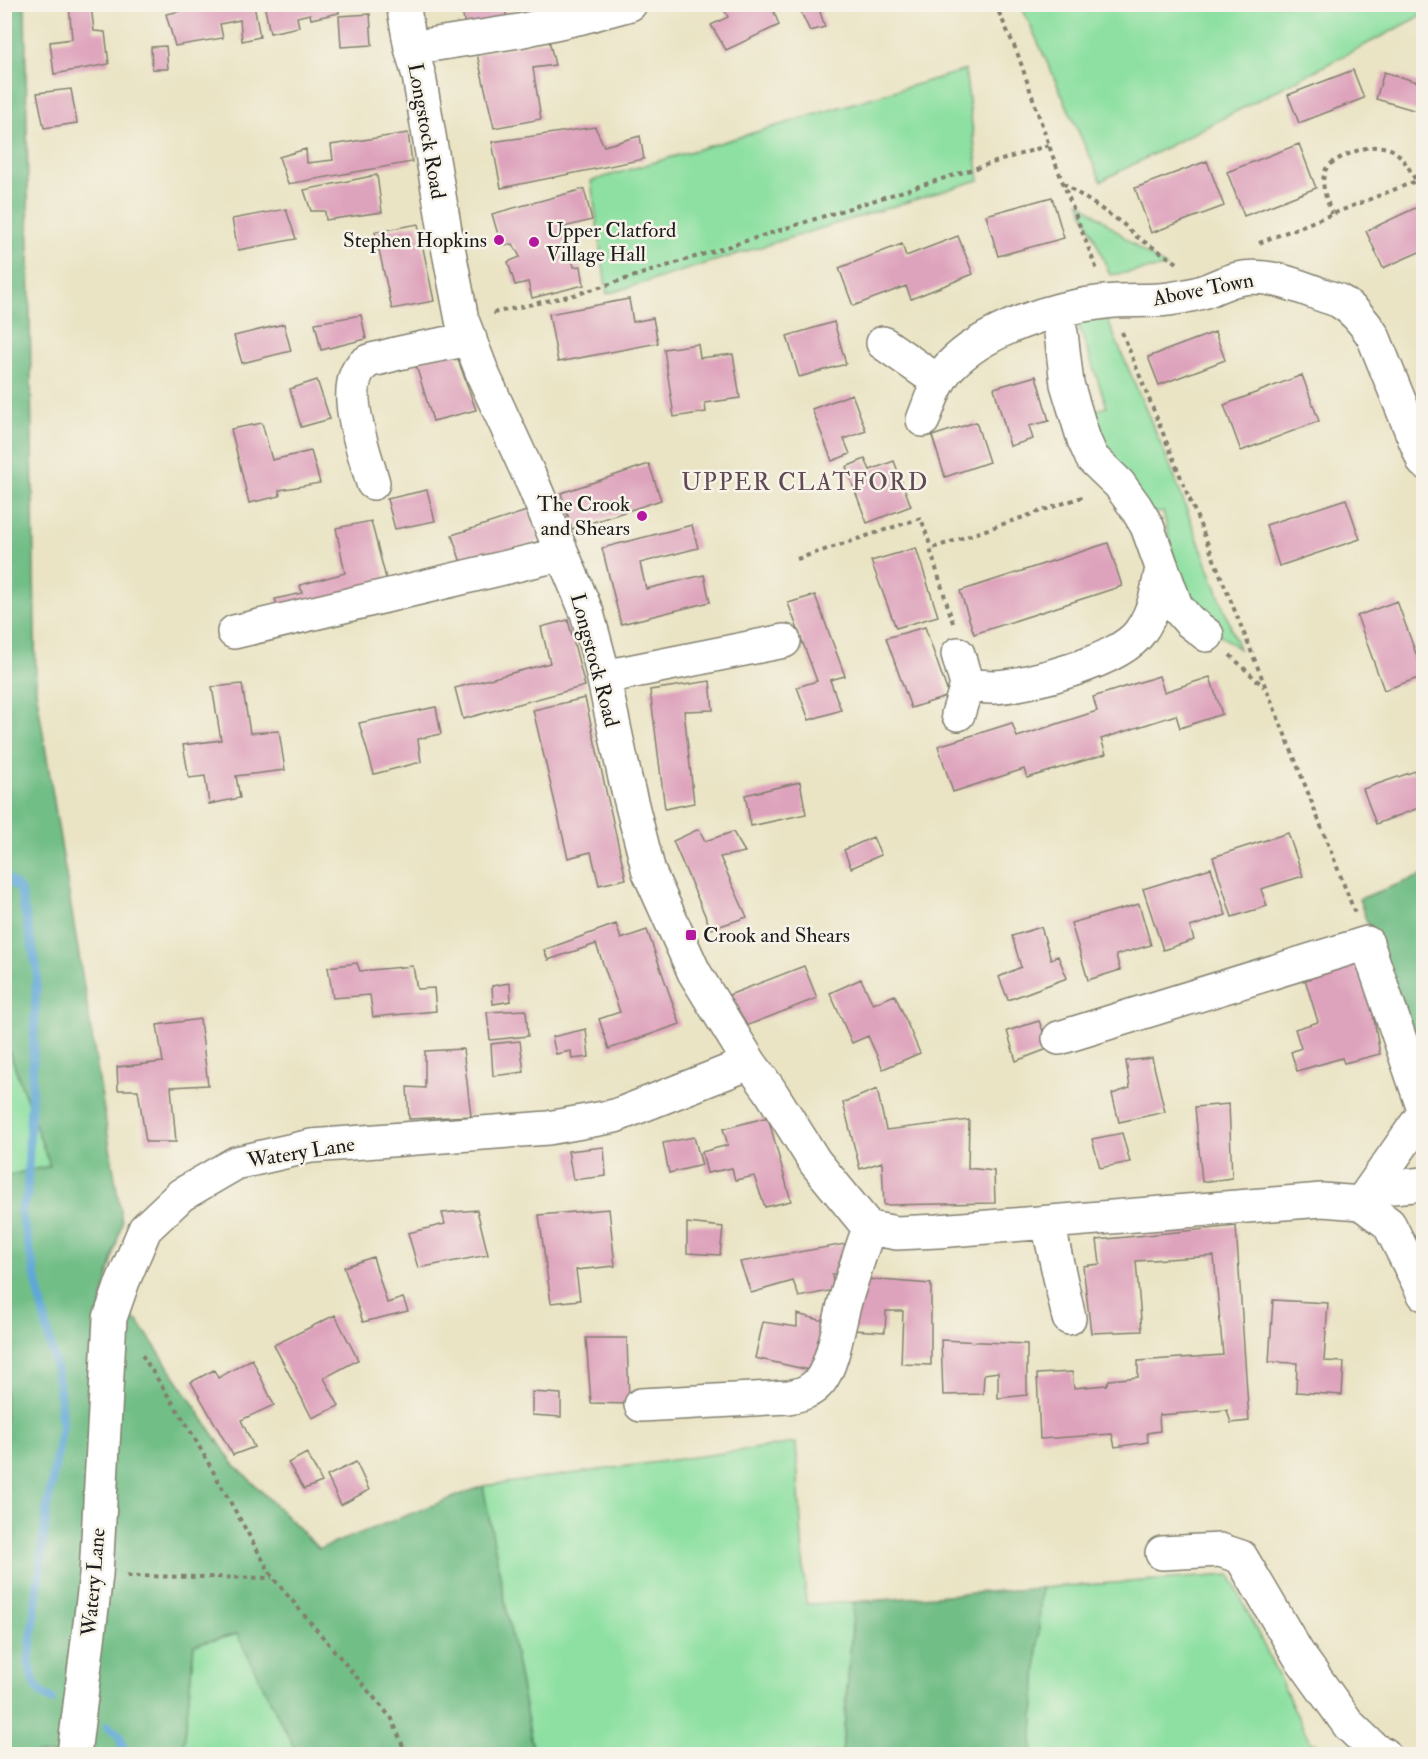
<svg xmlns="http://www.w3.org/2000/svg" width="1428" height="1759" font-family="'IM FELL Double Pica',serif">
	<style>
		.green { fill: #8de0a1; stroke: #547e5e; stroke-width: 1.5 }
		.forest { fill: #72be87; stroke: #476d52; stroke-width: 1.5 }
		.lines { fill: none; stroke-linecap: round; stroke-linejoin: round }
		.stream { stroke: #60a8d7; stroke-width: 9 }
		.building { fill: #dea3bc }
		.minor-casing { stroke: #838070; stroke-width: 36 }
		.path { stroke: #838070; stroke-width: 4; stroke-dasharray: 4.5 4.5; stroke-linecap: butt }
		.minor { stroke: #fff; stroke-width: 33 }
		.poi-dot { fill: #b5179e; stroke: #f7f3e8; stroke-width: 2 }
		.labels { text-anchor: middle; stroke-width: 5; stroke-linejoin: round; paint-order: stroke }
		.street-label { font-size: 21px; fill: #1c1c1c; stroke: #f7f3e8 }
		.poi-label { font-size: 21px; fill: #1c1c1c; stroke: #f7f3e8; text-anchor: start }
		.quarter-label { font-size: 24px; letter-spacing: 1.5px; fill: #604b54; stroke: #f7f3e8 }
	</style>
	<rect width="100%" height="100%" fill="#f7f3e8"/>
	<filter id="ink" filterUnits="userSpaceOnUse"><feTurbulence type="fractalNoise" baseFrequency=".0167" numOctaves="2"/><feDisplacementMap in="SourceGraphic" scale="12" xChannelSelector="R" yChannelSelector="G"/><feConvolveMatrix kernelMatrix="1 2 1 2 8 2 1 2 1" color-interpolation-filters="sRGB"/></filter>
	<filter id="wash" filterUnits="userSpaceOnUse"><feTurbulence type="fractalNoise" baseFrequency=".008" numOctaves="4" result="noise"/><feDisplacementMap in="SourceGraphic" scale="24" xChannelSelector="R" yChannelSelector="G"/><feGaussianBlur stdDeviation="1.35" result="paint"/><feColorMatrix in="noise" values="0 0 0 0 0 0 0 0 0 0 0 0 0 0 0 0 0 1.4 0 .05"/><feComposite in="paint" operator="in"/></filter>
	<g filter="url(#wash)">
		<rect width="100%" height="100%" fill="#eae4c5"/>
		<path class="green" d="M1423 4V15L1101 181 1021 5Z
			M965 70 979 180 607 294 591 181Z
			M1079 201 1138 248 1166 267 1110 275Z
			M1103 310 1171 468 1239 649 1216 632 1181 589 1163 512 1152 514 1103 457 1084 413 1107 407 1075 315Z
			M4 1036 50 1166 5 1176H4Z
			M796 1443 806 1604 854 1602 842 1754H534L483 1486Z
			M1230 1575 1310 1742 1362 1754H1032L1041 1588Z
			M238 1634 297 1754H183L194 1645Z"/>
		<path class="forest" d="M25 4 36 690 122 1222 101 1304 138 1321 232 1462 319 1549 483 1486 534 1754H297L237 1634 194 1645 183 1754H5V1176L50 1166 4 1036V5Z
			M1423 875V1085L1359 899Z
			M1041 1588 1032 1754H842L854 1602Z"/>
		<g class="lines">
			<path class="stream" d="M4 875 20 890 37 969 27 1195 21 1211 59 1383 62 1428 47 1508 29 1660C32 1679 34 1691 52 1700
				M107 1726 119 1735 125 1754"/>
		</g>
		<g id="blocks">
			<path class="building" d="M264 4H338L339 13 311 19 310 14 297 17 299 27 270 33Z
				M476 4H505L507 22 466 29 461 7Z
				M721 4H771L779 25 726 50 711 25 728 17Z
				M797 4H830L820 12 825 27 810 31Z
				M69 5H91L94 31 105 32 109 64 54 74 50 42 72 39Z
				M179 5H254L260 37 242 41 240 20 220 24 223 38 175 46 166 14 181 11Z
				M370 14 372 45 341 47 339 16Z
				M549 40 555 65 533 68 541 119 494 128 477 54Z
				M166 46 168 69H152L151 47Z
				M1353 70 1364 98 1299 123 1288 95Z
				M1384 72 1424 84V113L1376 99Z
				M71 89 77 123 44 128 37 93Z
				M595 127 604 146 640 136 644 159 501 188 492 142Z
				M408 133 412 162 288 184 279 157 306 149 307 163 333 160 331 145Z
				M1299 144 1316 188 1244 216 1227 172Z
				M1207 161 1224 206 1151 233 1135 188Z
				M377 175 382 212 326 220 325 211H311L304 190Z
				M584 189 592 220 564 227 574 267 581 266 584 285 532 298 528 282 515 285 508 262 520 257 513 244 501 245 492 214Z
				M1052 197 1064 238 998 256 986 215Z
				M1424 204V250L1383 268 1366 231Z
				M286 209 296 239 238 250 232 219Z
				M418 224 434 301 392 309 375 232Z
				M958 236 973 274 911 299 906 286 853 306 839 268 902 244 906 256Z
				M629 299 633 322 653 318 658 343 558 362 549 314Z
				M361 315 366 339 321 350 315 323Z
				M834 322 846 364 799 377 787 336Z
				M284 324 291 351 242 363 234 336Z
				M1215 332 1225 360 1159 385 1148 357Z
				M698 344 700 358 733 354 740 398 705 403 706 412 674 417 664 349Z
				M455 351 476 410 433 421 415 362Z
				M1302 375 1319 421 1241 451 1224 405Z
				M1036 376 1049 421 1029 426 1033 439 1010 446 994 388Z
				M317 380 330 419 301 427 290 389Z
				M852 394 866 431 844 439 850 454 832 461 812 409Z
				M976 422 989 462 945 477 932 436Z
				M262 423 272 460 311 451 320 483 279 490 280 496 249 503 231 429Z
				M865 459 870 470 894 461 911 506 867 523 846 467Z
				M649 464 661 500 572 529 561 493Z
				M427 490 435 521 395 529 387 499Z
				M1346 499 1360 539 1279 566 1266 525Z
				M530 510 540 541 462 566 452 535Z
				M371 521 388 586 282 616 275 599 302 593 300 585 345 573 336 528Z
				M692 525 698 548 640 563 646 589 704 575 710 602 621 624 602 548Z
				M1108 543 1122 586 974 634 960 591Z
				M916 548 938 616 896 628 871 561Z
				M815 595 845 676 830 680 841 710 809 720 797 687 817 681 788 603Z
				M1397 601 1424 676 1384 690 1357 616Z
				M568 620 585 686 463 719 455 688 550 663 541 627Z
				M925 627 949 696 911 708 886 638Z
				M1159 676 1164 692 1210 677 1222 714 1180 728 1176 715 1101 739 1106 754 1027 778 1024 769 953 792 938 746 1012 723 1017 737 1097 711 1093 697Z
				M710 681 713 710 684 711 694 803 665 809 650 690Z
				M242 684 250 733 279 731 285 770 236 776 240 798 209 804 205 776 189 778 183 745 221 740 212 687Z
				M585 698 626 879 599 885 591 852 568 858 533 710Z
				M436 707 441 734 418 739 421 762 374 774 359 723Z
				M1424 768V806L1376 824 1363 789Z
				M800 782 806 814 751 826 745 795Z
				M699 829 705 841 733 832 745 852 720 857 747 917 711 929 673 841Z
				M1288 833 1303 876 1261 889 1267 906 1232 917 1213 857Z
				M873 837 881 855 851 868 844 850Z
				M1211 868 1226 915 1190 927 1194 940 1163 950 1143 889Z
				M1139 904 1151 945 1116 955 1120 970 1088 980 1071 923Z
				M616 924 621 939 647 930 680 1024 609 1049 599 1019 620 1012 596 944 548 960 544 950Z
				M1041 927 1051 959 1058 956 1067 978 1008 1000 999 977 1021 967 1012 936Z
				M1364 961 1380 1054 1344 1063 1342 1058 1297 1071 1291 1052 1301 1048 1295 1029 1318 1022 1304 976Z
				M357 963 360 971 413 966 417 989 434 988 436 1011 373 1017 370 995 333 998 328 967Z
				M804 966 817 998 741 1028 729 995Z
				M861 979 873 1004 895 995 920 1053 883 1069 868 1036 852 1043 830 993Z
				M510 983 511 1001 493 1004 492 986Z
				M526 1010 528 1036 490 1040 487 1012Z
				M200 1019 208 1085 171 1087 176 1142H146L138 1090H118L117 1067 163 1062 157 1025Z
				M1039 1021 1050 1048 1016 1061 1007 1031Z
				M586 1029 589 1057 572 1059 571 1051 556 1054 552 1037Z
				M520 1041 524 1072 493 1076 491 1044Z
				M463 1049 471 1116 409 1119 407 1087 425 1088V1051Z
				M1152 1058 1165 1112 1119 1122 1112 1094 1130 1088 1126 1061Z
				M877 1089 886 1130 969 1120 968 1168 994 1171 995 1203 884 1205 882 1162 860 1169 843 1103Z
				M1229 1104 1232 1178 1202 1182 1195 1107Z
				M768 1117 791 1201 765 1207 754 1176 735 1180 732 1168 707 1173 702 1152 728 1145 723 1129Z
				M1122 1133 1130 1162 1100 1168 1092 1139Z
				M694 1137 702 1165 669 1173 663 1143Z
				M604 1147 606 1176 573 1180 568 1151Z
				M609 1209 615 1266 576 1270 580 1300 551 1303 539 1215Z
				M477 1210 488 1255 418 1268 408 1233 445 1224 442 1213Z
				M687 1223 723 1227 720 1255 687 1253Z
				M1236 1226 1249 1421 1231 1423 1227 1410 1159 1415 1160 1431 1147 1433 1148 1442 1115 1447 1112 1434 1040 1439 1037 1374 1072 1372 1074 1388 1106 1385 1109 1380 1138 1377V1361L1223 1355 1214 1256 1136 1261 1142 1331 1091 1333 1083 1266 1100 1264 1097 1240Z
				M845 1244 849 1271 832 1274 834 1290 799 1297 793 1281 751 1293 740 1262Z
				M373 1257 387 1303 403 1298 408 1311 363 1322 344 1267Z
				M855 1278 931 1284V1365L901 1364 903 1311H886L885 1332 853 1330Z
				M1273 1300 1328 1303 1324 1361 1344 1362 1342 1395 1296 1392 1297 1363 1269 1362Z
				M797 1314 824 1321 818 1372 755 1358 763 1322 797 1327Z
				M335 1315 358 1360 324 1378 339 1406 312 1418 274 1345Z
				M586 1338H627L629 1404 591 1403Z
				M941 1340 1027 1344V1395L998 1398V1372L984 1374 983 1394 943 1395Z
				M252 1359 274 1405 241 1420 254 1447 233 1455 191 1382 214 1370 218 1378Z
				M532 1392 561 1394V1417L532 1415Z
				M307 1453 322 1482 304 1489 288 1463Z
				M356 1462 369 1490 341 1505 327 1476Z"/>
		</g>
	</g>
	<g filter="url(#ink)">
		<use href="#blocks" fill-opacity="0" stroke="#838070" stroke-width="1.5"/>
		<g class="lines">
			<defs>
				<path id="minor" d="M403 4 411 48 419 76 445 231 462 320 484 377 534 486 587 613 600 661 625 778 649 872 694 972 750 1063 769 1089 815 1162 869 1228 897 1233 938 1231 1322 1200 1361 1203
					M411 48 519 31 578 18 630 4
					M1056 311 1061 333 1067 384 1084 440 1092 458 1119 484 1135 506 1147 526 1176 606 1189 621 1207 635
					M883 343 939 382
					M923 420C930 402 936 382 949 367 985 329 1054 307 1105 302 1126 299 1148 302 1169 299 1182 297 1196 295 1208 290 1218 286 1228 281 1238 279 1265 273 1293 284 1317 293 1324 296 1332 298 1339 301 1354 309 1364 322 1373 336L1424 462
					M373 483C366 456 335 381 367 362 371 359 379 359 384 357 412 349 441 345 470 339
					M234 632 562 554
					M604 677 784 641
					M967 685C976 686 986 687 995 687 1029 685 1120 661 1140 632 1154 613 1158 590 1162 567
					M958 714 967 685 958 654
					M1059 1038 1367 943 1424 1110
					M1371 1189 1424 1184
					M1361 1203 1389 1224 1424 1294
					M1361 1203 1424 1113
					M1048 1223 1069 1318
					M641 1405 788 1397C800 1395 811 1392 820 1381 834 1364 839 1320 846 1298 853 1275 861 1251 869 1228
					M1162 1553 1220 1550 1241 1557 1298 1654 1349 1725 1375 1750 1384 1754
					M74 1754 96 1575 110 1318 123 1281 145 1229 181 1195 236 1163 311 1146 548 1128 615 1116 750 1063"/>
			</defs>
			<use href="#minor" class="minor-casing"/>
			<path class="path" d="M995 4 1017 52 1053 157 1097 270
				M1063 183 1122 223 1137 237 1179 264
				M1259 243 1416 181C1410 170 1404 158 1394 151 1388 147 1378 146 1371 147 1361 148 1330 160 1326 169 1319 183 1327 201 1332 214
				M493 313 578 294 1049 145
				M1122 332 1294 757 1355 913
				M797 559 921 518 931 548
				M953 623 930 549 1085 496
				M1230 655 1264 687
				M142 1355 187 1425 273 1578 392 1719 406 1754
				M127 1576 272 1578"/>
			<use href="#minor" class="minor"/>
		</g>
	</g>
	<g class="poi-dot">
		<circle cx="499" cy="240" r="6"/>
		<circle cx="534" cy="242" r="6"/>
		<circle cx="642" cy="516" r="6"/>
		<rect x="685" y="929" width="12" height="12" rx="3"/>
	</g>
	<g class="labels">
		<g class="street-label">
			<text transform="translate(427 131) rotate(80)" y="7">Longstock Road</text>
			<text transform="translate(1203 289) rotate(-11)" y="7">Above Town</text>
			<text transform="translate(595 660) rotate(75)" y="7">Longstock Road</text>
			<text transform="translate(301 1152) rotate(-9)" y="7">Watery Lane</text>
			<text transform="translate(93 1582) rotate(-85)" y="7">Watery Lane</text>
		</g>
		<g class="poi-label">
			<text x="546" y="237">Upper Clatford<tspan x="546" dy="24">Village Hall</tspan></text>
			<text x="487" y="247" text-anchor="end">Stephen Hopkins</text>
			<text x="630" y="511" text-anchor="end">The Crook<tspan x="630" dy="24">and Shears</tspan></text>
			<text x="703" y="942">Crook and Shears</text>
		</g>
		<g class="quarter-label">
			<text x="805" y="490">UPPER CLATFORD</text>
		</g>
	</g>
	<rect width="1428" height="1759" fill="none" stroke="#f7f3e8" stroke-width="24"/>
</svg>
